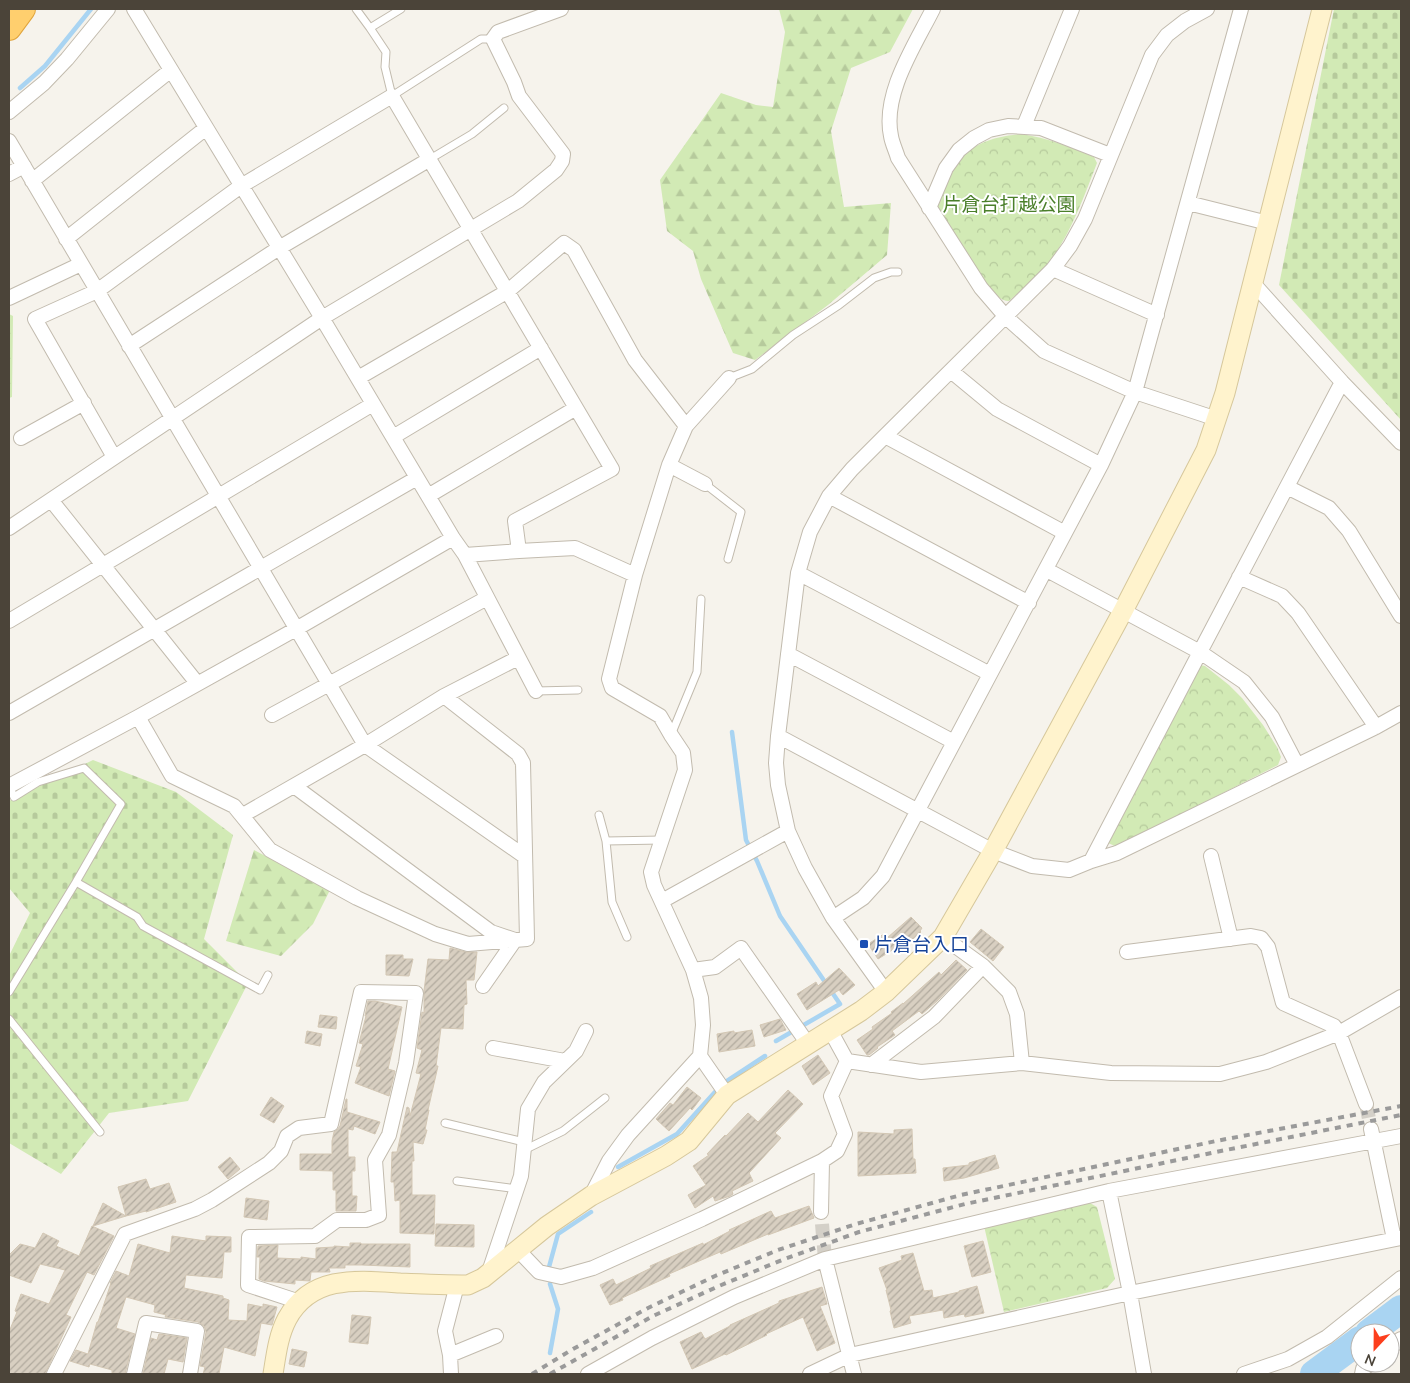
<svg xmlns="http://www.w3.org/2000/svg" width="1410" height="1383" font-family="Mulish,'Noto Sans JP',sans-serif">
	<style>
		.forest { fill: url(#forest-firs) }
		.cemetery { fill: url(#cemetery-stones) }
		.park { fill: url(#park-crowns) }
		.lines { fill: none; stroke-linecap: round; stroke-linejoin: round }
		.stream { stroke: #a9d4f2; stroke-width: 4.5 }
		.river { stroke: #a9d4f2; stroke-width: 28 }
		.building { fill: url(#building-hatch); stroke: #d3c7b4 }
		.street-tunnel { stroke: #d4d0c8; stroke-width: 14; stroke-dasharray: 14 7; stroke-linecap: butt }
		.lane-casing { stroke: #c2bbae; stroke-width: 9 }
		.street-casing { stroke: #c2bbae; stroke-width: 16 }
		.secondary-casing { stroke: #d6c79b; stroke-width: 21 }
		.highway-casing { stroke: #e0a43c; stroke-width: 26 }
		.lane { stroke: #fff; stroke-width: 7 }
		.street { stroke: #fff; stroke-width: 14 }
		.secondary { stroke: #fff3cd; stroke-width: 19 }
		.highway { stroke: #ffcf6e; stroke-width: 24 }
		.rail { stroke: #9a9a9a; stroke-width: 4; stroke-dasharray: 6 6; stroke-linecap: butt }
		.transit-dot { fill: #1a4fb4; stroke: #fff; stroke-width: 2 }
		.labels { text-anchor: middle; stroke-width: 4; stroke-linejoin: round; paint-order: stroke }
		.park-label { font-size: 19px; fill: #4a7f2a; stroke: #fff }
		.transit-label { font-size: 19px; fill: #164399; stroke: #fff; text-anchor: start }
	</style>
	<defs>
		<pattern id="forest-firs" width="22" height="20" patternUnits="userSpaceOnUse" patternTransform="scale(1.25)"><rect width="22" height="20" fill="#d2eab5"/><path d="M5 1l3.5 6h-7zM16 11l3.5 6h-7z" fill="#b6ca9c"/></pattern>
		<pattern id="cemetery-stones" width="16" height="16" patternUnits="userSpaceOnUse" patternTransform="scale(1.25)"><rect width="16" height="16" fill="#d2eab5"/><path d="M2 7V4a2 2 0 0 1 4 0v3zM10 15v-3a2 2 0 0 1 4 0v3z" fill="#b6ca9c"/></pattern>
		<pattern id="park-crowns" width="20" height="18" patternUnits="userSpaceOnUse" patternTransform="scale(1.25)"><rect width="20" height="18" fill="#d2eab5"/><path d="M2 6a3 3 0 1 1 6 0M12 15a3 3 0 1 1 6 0" fill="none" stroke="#b6ca9c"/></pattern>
		<pattern id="building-hatch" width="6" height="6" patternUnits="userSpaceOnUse" patternTransform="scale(1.25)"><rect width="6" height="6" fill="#d8cfc1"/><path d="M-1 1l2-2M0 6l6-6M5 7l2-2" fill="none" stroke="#b1aa9e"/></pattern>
	</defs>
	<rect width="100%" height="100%" fill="#f6f3ec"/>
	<path class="forest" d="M779 9H913L890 52 851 68 831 131 844 207 891 203 887 255 828 305 755 360 733 353 701 279 693 251 667 231 660 180 721 93 756 105 773 107 785 32Z
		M9 314 13 316 12 397 9 398Z
		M254 850 330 890 313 924 281 956 226 941Z"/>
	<path class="cemetery" d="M1334 9H1401V420L1279 285Z
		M93 760 176 792 233 835 204 939 248 983 188 1101 109 1113 61 1174 9 1143V956L30 913 9 888V801Z"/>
	<path class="park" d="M1021 134C1048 138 1069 146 1094 157L1097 163C1083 199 1070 236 1046 267 1035 279 1021 290 1009 301 988 303 946 222 935 204 941 192 946 179 953 168 970 143 993 137 1021 134Z
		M1200 665 1205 666 1229 685 1242 698 1263 725 1277 747 1281 757 1278 765 1117 847 1106 842Z
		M1090 1203 1097 1207 1115 1279 1107 1288 1004 1312 984 1226Z"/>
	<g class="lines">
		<path class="stream" d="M20 88 45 66 91 9
			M732 732 746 840 757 861 780 916 840 1004 776 1041
			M727 1081 765 1056
			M618 1167 677 1134 715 1092
			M549 1267 558 1234 591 1212
			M550 1284 558 1309 550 1353"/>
		<path class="river" d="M1369 1333 1401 1309
			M1314 1374 1360 1340"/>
	</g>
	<path class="building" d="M911 917 922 928 920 931 921 932 908 943 907 941 878 959 868 944 884 934 887 938Z
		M981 929 1004 947 993 961 970 942Z
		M450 948 466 952H477L474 980H466L467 1004 464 1005 463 1029 441 1028 436 1066H438L428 1110H429L425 1130H427L423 1144 413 1142 414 1161H412V1195H435L434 1234 400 1233V1200L395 1201 394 1182H391L392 1152H397L407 1107 409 1108 410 1116 421 1074 416 1073 422 1050 417 1048 422 1012 424 1013V991L428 959 449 960Z
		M386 955H403V959H413L409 976 386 975Z
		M956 960 967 970 937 1001 922 1014 919 1011 892 1031 895 1035 877 1047 878 1048 869 1055H867L857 1040 873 1029 872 1027 892 1013 891 1012 903 1003V1004L939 972 941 975Z
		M839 968 855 985 843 995 839 990 807 1010 797 994 816 982 818 986Z
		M368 1001H375L402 1007 388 1069 395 1071 389 1096 355 1083 361 1067 356 1066 363 1044 359 1043 366 1016H365Z
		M320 1015 337 1017 336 1029 318 1027Z
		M780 1019 786 1030 764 1037 760 1025Z
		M752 1030 755 1046 719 1052 717 1034 734 1031V1033Z
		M307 1031 322 1034 320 1046 305 1043Z
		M818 1055 830 1073 813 1085 802 1066Z
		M687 1087 701 1098 692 1110 690 1108 669 1131 656 1119 670 1103 673 1105Z
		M788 1090 803 1104 775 1133 781 1138 749 1173 753 1181 732 1191 733 1194 730 1196 715 1201 713 1196 695 1208 688 1195 706 1185 693 1166 709 1155 707 1154 725 1135 726 1136 748 1113 758 1122Z
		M271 1097 284 1106 274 1123 260 1115Z
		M346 1099H347V1112L380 1122 375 1134 354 1126 353 1130 348 1129V1157H355V1171H352V1196H357L356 1211H336V1190H333V1171L300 1170V1154H332V1141L334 1132 337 1130 340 1126Z
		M912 1129 913 1159H915L916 1173 858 1176V1132L894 1134V1130Z
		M995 1155 999 1168 964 1178 944 1181 943 1168 969 1165V1163Z
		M230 1157 240 1169 228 1179 218 1167Z
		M146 1179 150 1189 169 1183 176 1202 146 1212V1211L126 1216 118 1187Z
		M246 1198 269 1201 267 1220 244 1217Z
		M103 1203 126 1216 93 1226Z
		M809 1206 814 1218 768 1235V1234L721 1254 720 1252 669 1274 670 1276 622 1298 623 1300 610 1305 600 1285 613 1279 616 1285 651 1268 650 1266 703 1243V1245L730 1231 729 1230 771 1211 775 1218Z
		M436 1224 474 1225V1247L435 1246Z
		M92 1226 114 1236 94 1275 87 1272 66 1315 71 1317 45 1374H9V1332L17 1312 15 1311 21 1294 49 1304 65 1270 40 1264 31 1283 9 1275V1255L20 1244 35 1248 43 1233 59 1241 56 1246 79 1256Z
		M172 1236 206 1241V1236L231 1237V1252H224L222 1278 186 1275 184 1288 223 1296V1298L229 1300 228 1320 247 1321 248 1304 263 1307V1304L277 1307 272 1325 261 1323 255 1356 224 1347 219 1374H203L205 1367 200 1366 206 1332 205 1328 203 1325 198 1322 165 1317 166 1315 154 1312 155 1305 126 1297 116 1328 135 1334 125 1374 112 1373V1370L90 1364 89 1367 70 1361 76 1350 88 1354 97 1322H98L111 1283H110L116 1271 129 1276 138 1244 170 1253Z
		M983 1241 991 1272 972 1277 964 1246Z
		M350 1243H361V1244H410V1267L362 1265H345V1268H329L330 1272H311L310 1281 295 1280V1284L264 1281 259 1279 260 1257H257L258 1246 278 1245 277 1258 301 1259V1257L316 1259V1248L334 1247V1246L350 1247Z
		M913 1253 924 1291 932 1290 933 1298 959 1292V1291L977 1286 984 1313 965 1317 964 1314 944 1318 943 1310 909 1316 911 1323 894 1328 890 1311 891 1310 886 1290H887L879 1268 902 1260 901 1256Z
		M822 1287 827 1304 820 1306 835 1343 817 1351 803 1317 766 1334 767 1335 726 1355 725 1354 692 1369 680 1342 701 1332 705 1339 730 1326V1325L779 1303V1301Z
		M352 1315 371 1317 368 1344 349 1342Z
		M159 1334 187 1338 183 1362 168 1359 164 1374H143L151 1338 157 1340Z
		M292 1349 307 1352 304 1367 289 1364Z"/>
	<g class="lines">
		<path class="street-tunnel" d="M1366 1104 1371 1129
			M822 1224 825 1259"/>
		<defs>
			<path id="lane" d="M356 9 370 28
				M401 9 370 28 386 52 385 67 392 96 481 39H493
				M430 159 472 134 504 108
				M729 378 752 369 793 335 839 305 874 278 891 272H898
				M705 484 741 512 728 559
				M536 691 578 690
				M671 735 697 672 701 599
				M9 786 14 797 38 782 84 768 121 804 76 882 137 917 143 926 260 990 268 975
				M599 815 606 841 662 840
				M606 841 612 902 627 937
				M9 992 76 882
				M9 1019 100 1132
				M445 1123 524 1142
				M524 1150 563 1131 605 1098
				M457 1181 517 1189"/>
			<path id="street" d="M134 9 322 318 453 538 465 555 536 691
				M933 9C915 45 882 94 891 136 892 143 896 151 898 158L981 288 1006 317 1044 351 1135 392 1217 419
				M9 112 44 83 67 59 108 9
				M1024 126 1072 9
				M9 141 365 745 524 856
				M9 174 24 166
				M32 181 171 70
				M1188 203 1268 223
				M929 208 946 168 959 150 974 138 989 130 1008 126 1041 128 1110 155
				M66 239 206 128
				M1053 269 1157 315
				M1253 283 1342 382 1401 443
				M9 298 81 264
				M129 346 279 248 430 159
				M951 371 997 409 1101 465
				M358 378 508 291 564 243 574 250 635 360 686 426
				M885 436 1065 533
				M393 437 541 348
				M21 438 84 403
				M114 457 35 319 97 291 241 186 392 96 612 469 515 521 519 551 465 555
				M669 465 705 484
				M1287 487 1329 508 1349 531 1401 616
				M428 496 576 408
				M829 496 1029 603
				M51 500 197 683
				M9 528 322 318 518 201 556 170 562 161 563 154 519 96 514 82 493 39 498 32 561 9
				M519 551 575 548 635 575
				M1047 570 1200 652 1244 682 1272 717 1297 765
				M798 573 990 674
				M1239 577 1282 596 1298 613 1376 727
				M9 621 373 404
				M788 654 954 742
				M9 713 417 478
				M272 715 487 598
				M138 717 172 776 234 806 270 850 357 898 435 934 468 944 515 940 483 986
				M778 736 993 851 1032 866 1069 870 1091 861 1117 853 1376 727 1401 713
				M9 786 138 717 296 629 453 538
				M294 786 491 932 515 940 527 939 523 763 518 754 444 696
				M243 815 365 745 444 696 518 658
				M1211 856 1231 939
				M1091 861 1200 652 1342 382
				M662 901 788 831
				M833 918 863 898 883 876 1101 465 1135 392 1241 9
				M943 937 983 966 1009 992 1017 1014 1022 1063
				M1127 952 1251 936 1261 938 1268 947 1283 1003 1334 1026 1339 1033 1366 1104
				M693 970 715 967 741 948 808 1044
				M886 992 833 918 805 868 788 831 778 785 776 763 778 736 798 573 810 532 829 496 852 469 885 436 1053 269 1070 246 1085 219 1152 55 1167 35 1185 21 1207 9
				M830 1030 847 1061
				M493 1048 565 1061
				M847 1061 921 1072 1022 1063 1111 1073 1220 1074 1266 1062 1339 1033 1401 997
				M871 1065 934 1017 983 966
				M727 1095 700 1056 703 1025 701 998 693 970 654 885 651 872 685 770 683 753 671 735 660 716 612 688 609 679 635 575 669 465 686 426 729 378
				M1371 1129 1394 1239
				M1109 1191 1130 1293 1144 1374
				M591 1196 609 1161 628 1135 700 1056
				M821 1212 822 1161
				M517 1249 539 1272 561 1277 593 1268 702 1219 822 1161 837 1151 845 1134 831 1096 847 1061
				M825 1259 854 1374
				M489 1272 521 1176 528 1109 544 1082 576 1051 586 1031
				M1390 1348 1401 1339
				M450 1355 496 1336
				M54 1374 125 1234 195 1209 212 1200 269 1163 281 1151 287 1136 299 1128 331 1124 361 992 416 993 406 1063 389 1135 375 1160 379 1215 366 1220H337L315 1236 249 1237 248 1285 300 1302
				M134 1374 146 1323 197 1331 190 1374
				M451 1374 450 1355 445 1331 457 1285
				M588 1374 652 1338 734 1297 825 1259 1109 1191 1401 1136
				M810 1374 850 1355 1130 1293 1401 1238
				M1244 1374 1288 1359 1327 1337 1401 1278
				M1362 1374 1363 1369 1371 1363"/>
			<path id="secondary" d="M273 1374C276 1356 278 1336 287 1319 311 1275 357 1280 400 1283 422 1284 445 1285 468 1285L483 1278 547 1226 591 1196 666 1156 689 1141 727 1095 861 1011 886 992 943 937 993 851 1123 611 1206 450 1225 393 1322 9"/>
			<path id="highway" d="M9 28 23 9"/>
		</defs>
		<use href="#lane" class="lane-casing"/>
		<use href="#street" class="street-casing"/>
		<use href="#secondary" class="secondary-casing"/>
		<use href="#highway" class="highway-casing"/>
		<use href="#lane" class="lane"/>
		<use href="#street" class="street"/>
		<use href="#secondary" class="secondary"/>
		<use href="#highway" class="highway"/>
		<path class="rail" d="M532 1374 573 1349 648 1308 715 1276 778 1250 856 1224 961 1195 1216 1141 1401 1106
			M550 1374 653 1316 719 1286 782 1260 859 1232 965 1204 1216 1152 1401 1115"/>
	</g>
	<rect class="transit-dot" x="859" y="939" width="10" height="10" rx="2.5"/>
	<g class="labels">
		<g class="park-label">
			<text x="1009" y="211">片倉台打越公園</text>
		</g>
		<g class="transit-label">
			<text x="874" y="951">片倉台入口</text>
		</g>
	</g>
	<rect width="1410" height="1383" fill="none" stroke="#4b4439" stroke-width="20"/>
	<g transform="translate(1375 1348) rotate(202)"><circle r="24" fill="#ffffff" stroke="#b7b4b0"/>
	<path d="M0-4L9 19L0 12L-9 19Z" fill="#fc3f1d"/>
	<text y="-8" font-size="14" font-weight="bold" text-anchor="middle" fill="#4b4439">N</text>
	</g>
</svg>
